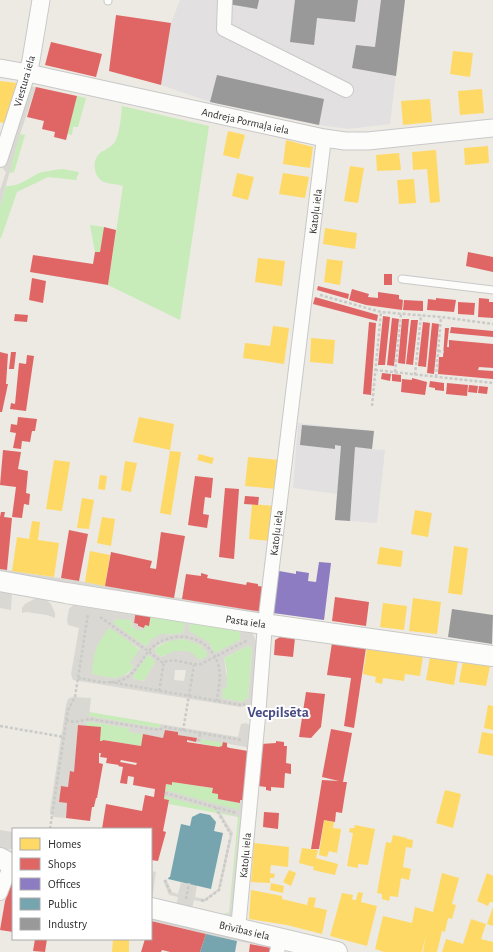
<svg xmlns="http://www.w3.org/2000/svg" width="493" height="952" font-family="'Alegreya Sans',sans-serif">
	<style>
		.industrial { fill: #e3e0e2 }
		.green { fill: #c7ebb9 }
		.plaza { fill: #dad8d2; fill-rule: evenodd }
		.homes { fill: #ffd966 }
		.shops { fill: #e06666; fill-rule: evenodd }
		.offices { fill: #8e7cc3 }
		.public { fill: #76a5af }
		.industry { fill: #999 }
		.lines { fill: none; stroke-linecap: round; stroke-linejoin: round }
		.service-casing { stroke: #c9c8c8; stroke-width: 9 }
		.minor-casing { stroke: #c9c8c8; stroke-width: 16 }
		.tertiary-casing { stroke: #c9c8c8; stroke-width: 19 }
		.secondary-casing { stroke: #c9c8c8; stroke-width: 22 }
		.path { stroke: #cacac9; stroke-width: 2.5; stroke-dasharray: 3 2; stroke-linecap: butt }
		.service { stroke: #fcfcfb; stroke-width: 7 }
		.minor { stroke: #fcfcfb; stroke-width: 14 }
		.tertiary { stroke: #fcfcfb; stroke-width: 17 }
		.secondary { stroke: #fcfcfb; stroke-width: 20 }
		.labels { text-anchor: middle; stroke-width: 4; stroke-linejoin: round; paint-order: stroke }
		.street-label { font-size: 11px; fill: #2e2e2e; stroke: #fff }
		.district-label { font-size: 15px; font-weight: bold; fill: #484b84; stroke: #fff }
	</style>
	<rect width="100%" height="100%" fill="#eceae3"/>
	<path class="industrial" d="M180 0H405L390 124 348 129 319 125 210 102 161 85 171 23Z
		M298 423 374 431 372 449 385 450 377 523 335 520 337 494 293 488Z"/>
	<path class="green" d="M77 96 86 98 78 127H73L72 135 67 134Z
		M122 106 209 126 180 320 108 285 123 186C117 184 110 184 104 182 94 178 91 160 100 153 106 149 112 147 116 140 120 130 121 117 122 106Z
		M20 134 25 135 14 172 10 173V169Z
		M62 169 79 172 76 180 48 177 17 192 1 238H0V207L6 186C18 187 29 178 39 173 47 171 54 170 62 169Z
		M90 225 104 227 100 252H95Z
		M151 613 185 621 183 633 167 635 166 633 149 642 147 645 145 646 112 623C117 617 124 619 131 620L132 627 144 628 145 625H149Z
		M190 622 237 630 240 633 241 638 238 642 217 652H214L210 646 211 645 189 631Z
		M109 628H112L140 650 130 663 134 666C124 681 107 680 92 673V671C91 656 98 638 109 628Z
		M180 639C191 640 200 643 207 652V656L200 660 165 655 161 657 155 652V649C162 643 170 640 180 639Z
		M247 646 251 647 252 650 248 698 242 702 222 698 223 687 226 688 227 671 224 658Z
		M147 656H149L155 660V662L144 681 134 679 133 676Z
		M89 712 160 724 159 728 88 716Z
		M87 722H91L129 728V732L143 734 141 746 103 740 102 741H100L86 726Z
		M177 739 200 743 201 739 223 742 222 746 219 747Z
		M172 782 213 788 218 794V799L240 803 239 816 240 817 230 911 226 915 192 908 223 914 229 912 238 817 169 804V800L164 799 166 784 172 785Z"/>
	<path class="plaza" d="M29 86 36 87 20 134 0 207V190L6 172 3 169V165Z
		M0 569 79 581 263 612 262 615 0 575Z
		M0 585 12 591 11 610 0 608Z
		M39 598 45 599 51 604 55 613V618L47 615 26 612 22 613V608L25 604 34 599Z
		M74 604H83L137 608 246 627 252 632 257 643 254 699 252 703 250 705 240 707 73 680 71 674 79 628 68 625 67 620 69 609ZM137 611 184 619 185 621 183 633 167 635 166 633 159 635 152 639 147 645 145 646 113 623 114 621 117 619 131 620 133 628 143 631 144 628 138 627V624L134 623ZM192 620 221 626 237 630 240 633V640L217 652H214L210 646 211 645 208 642 189 631 190 622ZM110 628 140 649 130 663 134 666 129 673 125 675 115 678 100 676 92 673V671L94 656 98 644 108 629ZM180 639 187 640 200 645 207 652V656L200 660 192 653 188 651H175L161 657 155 652V649L159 645 166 642ZM247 646 251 647 252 650 248 698 242 702 222 698 223 688H226L227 678 224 658ZM147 656H149L155 660V662L144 681 134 679 133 676ZM175 670H186L184 681 174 680Z
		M72 697 91 698 89 716 159 728 160 724 238 737 241 724 246 723 251 726 253 731 235 910 234 915 230 919 223 920 151 905V884L153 871 156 872 152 901 176 906 178 897 169 895 163 880H165L166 879 172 892 178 894 181 882 197 885 195 897 204 899 218 889 230 834 216 810 164 796 165 790 239 810 240 800H243L248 751 246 747 201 739V743L196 742 197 738 178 735V732L165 730 163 738 129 732V728L91 722H87L86 726 78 725 74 772H70L68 787 61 786 59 802 67 803 66 818 54 817 50 814V810L66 705 68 699ZM220 812 240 817 230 911 227 915 222 916 192 909 194 900 204 902 220 890 233 833Z
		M0 830 13 832 12 849 4 850 0 849Z
		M151 918 273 946 271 948 206 934 151 921Z"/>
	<path class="homes" d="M453 51 473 53 470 77 450 74Z
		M0 81 17 83 5 124 0 122Z
		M482 89 484 113 460 115 458 91Z
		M430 99 432 122 403 125 401 101Z
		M228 131 245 135 239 159 223 155Z
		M286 140 313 147 310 168 283 164Z
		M488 146 489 163 465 165 464 148Z
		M436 150 440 202 430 203 427 169 413 170 412 152Z
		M399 153 401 170 377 171 376 155Z
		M350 166 364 168 358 203 344 201Z
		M237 173 254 177 248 200 232 196Z
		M283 173 309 177 305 198 279 194Z
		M414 179 416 203 399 204 397 180Z
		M325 228 357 233 355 249 323 244Z
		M258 258 285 261 282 286 255 282Z
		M327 259 343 261 340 285 324 282Z
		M273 326 289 328 284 364 243 358 245 343 270 346Z
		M311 338 335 340 333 364 310 362Z
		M139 417 174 424 170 450 133 442Z
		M170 451 181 452 171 515 160 513Z
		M199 454 214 458 212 464 197 460Z
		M248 457 279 460 276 489 245 486Z
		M54 460 70 462 62 511 46 509Z
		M125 461 137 463 131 492 121 490Z
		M100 475 107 476 105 490 98 489Z
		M82 498 94 500 89 529 77 528Z
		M252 504 275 506 271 541 249 539Z
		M415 510 432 513 428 537 411 534Z
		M102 517 115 519 111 546 97 543Z
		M32 521 40 522 38 540 59 543 54 577 12 571 17 537 29 539Z
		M454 546 468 548 462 595 448 593Z
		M380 547 403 551 401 567 377 564Z
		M90 551 110 555 105 586 85 582Z
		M413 598 441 602 437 634 409 631Z
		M383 603 407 606 404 630 380 627Z
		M367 648 423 656 420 676 405 674 404 681 383 678 382 684 375 682 376 677 363 674Z
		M430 657 458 661 454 685 426 680Z
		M463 661 490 666 486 686 459 682Z
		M488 705 493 706V730L484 728Z
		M482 732 493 734V756L478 753Z
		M445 790 461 794 453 828 436 823Z
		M324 820 334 822 333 828 341 829 337 853 329 851 327 857 319 855Z
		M355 825 375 829 368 865 358 864V868L347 866 353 833 349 832 350 828H354Z
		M393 835 407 838V839L413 840 412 848 406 847 403 867 411 869 409 880 401 878 398 897 390 896 389 901 382 899V894L377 893 386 842 391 843Z
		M254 843 289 847 288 867 271 865 270 873 275 874 274 878H270V883L251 882Z
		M302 848 318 850 316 858 338 864 335 875 313 870 314 867 299 863Z
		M289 870 296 873 291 886 283 882Z
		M442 873 459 878 452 904 456 905 452 919 448 918 445 932 442 931 437 952H423L426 935 422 952H384L375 949 383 916 412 923 415 907 433 912Z
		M487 873 493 876V902H490L488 906 477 901Z
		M271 883 284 886 283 893 270 890Z
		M251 890 282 896V899L307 905 309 897 316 898 314 907 327 910 322 934 287 925 249 919Z
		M358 892 363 893 361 902 377 906 367 946 330 936 342 893 353 895 352 899 354 900H356Z
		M493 907V926L487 924Z
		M471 919 486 924 481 939 493 942V952H442L446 939 463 944Z
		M113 939H129V952H112Z"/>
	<path class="shops" d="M116 15 171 23 161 85 109 71Z
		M51 42 102 54 96 77 45 65Z
		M36 87 77 96 66 140 54 137 55 132 42 129 44 121 27 117Z
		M104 227 116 230 108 285 30 272 33 255 93 264 95 252H100Z
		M468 252 493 257V272L466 266Z
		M384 274H392V285H384Z
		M32 278 46 281 43 303 29 300Z
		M318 286 349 294 348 299 317 290Z
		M352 289 369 294 368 297 378 298V292L399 295V299L403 300 402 310 366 305 349 300Z
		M315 297 378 315 377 321 313 304Z
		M436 298 456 300 454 312 427 310 428 299 436 300Z
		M479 298 489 299V302H493V318L478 317Z
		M404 300 423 301V311L403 310Z
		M458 302 475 303 474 315 458 314Z
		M15 314 28 315 27 322 14 321Z
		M383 316 390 317 385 365H378Z
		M392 318 399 319 394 366 387 365Z
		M402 319H409L405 364 398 363Z
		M411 320H418L413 365 406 364Z
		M369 322 376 323 371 395 363 394Z
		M423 322 430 323 426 367 418 366Z
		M432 323 439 324 434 374 427 373Z
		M451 327 493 331V337L450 333Z
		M445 328H449L447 347H449V340L493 344V368L479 367 478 370 493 371V379L438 374 439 357H443Z
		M0 352 8 354 6 384H8L2 412H0Z
		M11 352H16L14 369H9Z
		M27 355 34 356 26 411 10 409 11 403 15 404 19 363 26 364Z
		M382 373 391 374 390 381 381 379Z
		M392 374 401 375V382L392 381Z
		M412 378 427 382 425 395 401 392 402 379 412 380Z
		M430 381 444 383V391L435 390V388L429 387Z
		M447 383 468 385 467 396 446 394Z
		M469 385 478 386 477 393 468 392Z
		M479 386 488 387 487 394 478 393Z
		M18 417 37 419 35 431H32L30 442 22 441 21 449 13 448 16 433 10 432 11 424 17 425Z
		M3 450 21 452 18 469 28 471 26 493 30 494 29 505 24 504 22 518 12 517 16 487 0 485Z
		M195 476 213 478 211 498 205 497 203 514 209 515 207 528 188 525Z
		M225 488 239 489 234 559 219 557Z
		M245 496 259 497 258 505 244 504Z
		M1 512H5L4 517 12 518 7 570 0 569V517Z
		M69 530 88 534 79 581 61 578Z
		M161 532 185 536 174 598 105 586 111 552 152 561 150 568 156 569Z
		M201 573 208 575 207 578 246 585 247 582 258 584V586L266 587 263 612 182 599 186 574 201 576Z
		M335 597 369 602 366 626 332 621Z
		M136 610 151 613 149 626 145 625 144 628 138 626V624L134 623Z
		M280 637 295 638 293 657 274 655 275 640Z
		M332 643 366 648 354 728 344 726 351 678 327 675Z
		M306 692 325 694 321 727 311 738 299 737Z
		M78 725 101 727 100 741H102L103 740 141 746 143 734 163 738 165 730 178 732V735L197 738 196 742 187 740V742L219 747 222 746 223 742 227 743V747L230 748 248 751 243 800H240V803L218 799V794L212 793 213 788 172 782V785L166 784 164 799 169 800 163 831 166 832 158 861 151 860V829H102L106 804 142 811 145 795 154 797 155 789 133 785 134 777 128 776 127 784 120 783 123 767 118 766 119 765 106 763 107 758 100 757 101 753H99V763L103 764 97 798H96L94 807H92L90 821 66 818 67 803 59 802 61 786 68 787 70 771 74 772ZM121 760 137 763 136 765 120 762Z
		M331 729 352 733 343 782H347L345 794 342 813 336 812 335 822 324 820 319 849H311L322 780 339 781 322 777Z
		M276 741 284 742V746H287L286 763 291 764V774L285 773 284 788 271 787V791L266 790V787L258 786 261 744 276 743Z
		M264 812 279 813 278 829 263 827Z
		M13 880V932L0 930 5 901Z
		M151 921 206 934 200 952H170L162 950 161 952H141L145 939H151Z
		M35 939H47L45 952 33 951Z
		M250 944 271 948 270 952H249Z"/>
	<path class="offices" d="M319 562 331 563 324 620 273 613 279 571 296 574V571L309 573 308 581 316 582Z"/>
	<path class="public" d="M200 813 210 815 216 822 214 831 223 833 211 889 168 879 169 877H170L181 824 190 826 192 817Z
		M206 934 237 941 235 952H200Z"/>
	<path class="industry" d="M229 0H259L257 9 228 4Z
		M295 0H358L355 22 317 18 314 45 290 42Z
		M381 0H405L396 76 352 68 356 45 375 47Z
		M217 75 324 99 319 125 210 102Z
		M302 425 374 431 372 449 355 447 350 521 335 520 341 446 335 445V449L300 445Z
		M452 609 493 615 492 644 448 637Z"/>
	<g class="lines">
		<defs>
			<path id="service" d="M108 1V0
				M402 279 493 290"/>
			<g id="minor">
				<path d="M225 0 224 29 346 90"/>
				<path d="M0 160 28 73"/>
				<path d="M0 893 11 864"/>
				<path id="s1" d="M238 929 258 717 265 624 324 138"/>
				<path d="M277 952 280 939"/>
			</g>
			<g id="tertiary">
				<path id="s2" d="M0 68 28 73 324 138 345 141H368L493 128"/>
				<path d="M28 73 31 60 41 0"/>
			</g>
			<g id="secondary">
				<path id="s3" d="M0 581 66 593 243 621 493 656"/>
				<path d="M0 858 13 865"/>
				<path id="s4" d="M151 908 337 952"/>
			</g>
		</defs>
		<use href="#service" class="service-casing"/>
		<use href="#minor" class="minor-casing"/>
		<use href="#tertiary" class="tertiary-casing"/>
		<use href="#secondary" class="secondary-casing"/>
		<path class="path" d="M320 295 381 312 441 317 493 324
			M438 351 444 352
			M375 370 493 383
			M395 372 401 314
			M415 375 421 315
			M436 377 441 317
			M372 406 381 312
			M100 617 148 651 163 663
			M78 678C93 680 110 686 124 679 138 672 143 654 155 645 177 629 210 637 218 664 222 676 218 689 217 701
			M110 682 241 705 245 704
			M159 691 164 662C176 657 189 666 201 664L248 640
			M66 720 74 722 90 719 159 730 165 727 241 740
			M0 726 64 737
			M183 731 194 665
			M197 740H199L200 733
			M165 793 236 813
			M215 807 231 835
			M50 829 68 710 75 697 88 614
			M165 880 171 894
			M186 899 189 883
			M201 900 204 901 219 890 230 839"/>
		<use href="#service" class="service"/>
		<use href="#minor" class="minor"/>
		<use href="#tertiary" class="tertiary"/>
		<use href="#secondary" class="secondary"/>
	</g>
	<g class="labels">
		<g class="street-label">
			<text transform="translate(24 81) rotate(-74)" y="4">Viestura iela</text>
			<text dy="4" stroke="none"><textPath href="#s2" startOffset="251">Andreja Pormaļa iela</textPath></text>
			<text dy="4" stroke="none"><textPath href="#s1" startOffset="722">Katoļu iela</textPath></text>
			<text dy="4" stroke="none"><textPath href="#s1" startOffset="398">Katoļu iela</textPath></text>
			<text dy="4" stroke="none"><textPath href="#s3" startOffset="249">Pasta iela</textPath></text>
			<text dy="4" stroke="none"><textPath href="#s1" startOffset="74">Katoļu iela</textPath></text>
			<text dy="4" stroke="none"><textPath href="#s4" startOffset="96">Brīvības iela</textPath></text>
		</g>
		<g class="district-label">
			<text x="278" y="717">Vecpilsēta</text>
		</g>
	</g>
	<rect x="12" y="828" width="140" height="112" fill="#ffffff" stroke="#ababab"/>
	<rect x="20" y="838" width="20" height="12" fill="#ffd966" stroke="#ababab"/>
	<text x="48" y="848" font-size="12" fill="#2e2e2e">Homes</text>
	<rect x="20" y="858" width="20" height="12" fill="#e06666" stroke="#ababab"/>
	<text x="48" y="868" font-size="12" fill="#2e2e2e">Shops</text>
	<rect x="20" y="878" width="20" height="12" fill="#8e7cc3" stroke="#ababab"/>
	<text x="48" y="888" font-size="12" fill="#2e2e2e">Offices</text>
	<rect x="20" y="898" width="20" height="12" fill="#76a5af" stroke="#ababab"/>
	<text x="48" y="908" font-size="12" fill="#2e2e2e">Public</text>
	<rect x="20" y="918" width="20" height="12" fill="#999999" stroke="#ababab"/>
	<text x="48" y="928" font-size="12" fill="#2e2e2e">Industry</text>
</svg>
